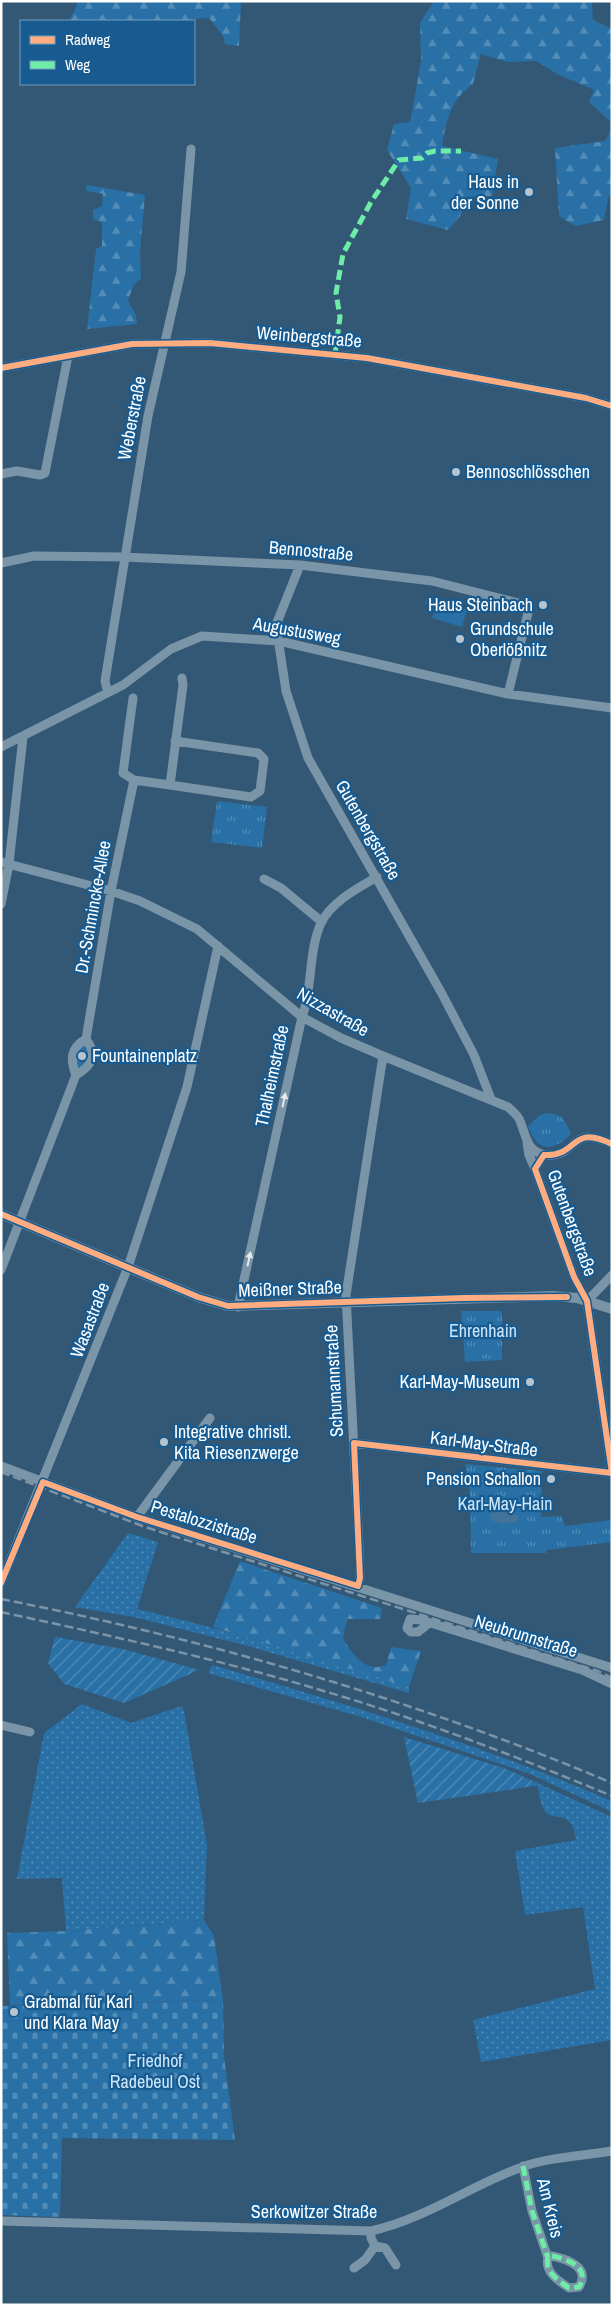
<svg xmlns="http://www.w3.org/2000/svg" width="613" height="2306" font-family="'Archivo Narrow',sans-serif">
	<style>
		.grass { fill: url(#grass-dots) }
		.forest { fill: url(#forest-firs) }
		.cemetery { fill: url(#cemetery-stones) }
		.park { fill: url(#park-tufts) }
		.garden { fill: url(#garden-furrows) }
		.pitch { fill: #2870a5 }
		.water { fill: #447399 }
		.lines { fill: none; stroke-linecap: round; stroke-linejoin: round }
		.minor { stroke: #7a94a8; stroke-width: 9 }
		.major { stroke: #7a94a7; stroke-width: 10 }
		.tram { stroke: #7c94a7; stroke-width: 1 }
		.rail { stroke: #7c94a7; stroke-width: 2.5; stroke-dasharray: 9 4; stroke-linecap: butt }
		.quiet { stroke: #6deda7; stroke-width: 5; stroke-dasharray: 10 5; stroke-linecap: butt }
		.cycleway-casing { stroke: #175b91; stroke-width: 9 }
		.cycleway { stroke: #ffac80; stroke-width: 6 }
		.oneway { fill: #e4eaee }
		.poi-dot { fill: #b8c5cf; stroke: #175b91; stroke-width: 2 }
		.labels { text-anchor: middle; stroke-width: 4.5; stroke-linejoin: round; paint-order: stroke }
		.poi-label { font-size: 18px; fill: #fff; stroke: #175b91; text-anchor: start }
		.street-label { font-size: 18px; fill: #fff; stroke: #175b91 }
		.park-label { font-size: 18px; fill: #cbe7fb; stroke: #175b91 }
	</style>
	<defs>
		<pattern id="grass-dots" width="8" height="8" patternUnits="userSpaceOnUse" patternTransform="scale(1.25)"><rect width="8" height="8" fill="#2870a5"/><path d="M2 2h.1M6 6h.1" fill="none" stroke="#538db7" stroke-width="1.8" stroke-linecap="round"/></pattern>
		<pattern id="forest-firs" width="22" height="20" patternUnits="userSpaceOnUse" patternTransform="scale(1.25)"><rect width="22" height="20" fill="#2870a5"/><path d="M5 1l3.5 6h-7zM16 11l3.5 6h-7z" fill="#538db7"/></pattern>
		<pattern id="cemetery-stones" width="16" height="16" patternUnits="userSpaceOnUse" patternTransform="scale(1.25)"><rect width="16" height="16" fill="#2870a5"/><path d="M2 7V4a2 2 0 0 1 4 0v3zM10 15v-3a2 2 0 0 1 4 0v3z" fill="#538db7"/></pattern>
		<pattern id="park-tufts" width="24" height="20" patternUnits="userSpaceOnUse" patternTransform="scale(1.25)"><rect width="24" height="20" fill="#2870a5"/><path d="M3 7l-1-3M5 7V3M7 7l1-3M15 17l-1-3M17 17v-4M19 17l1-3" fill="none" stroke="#538db7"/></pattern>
		<pattern id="garden-furrows" width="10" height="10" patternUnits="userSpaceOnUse" patternTransform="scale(1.25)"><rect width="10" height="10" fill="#2870a5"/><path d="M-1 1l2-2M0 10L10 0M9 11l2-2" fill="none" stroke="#538db7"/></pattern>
	</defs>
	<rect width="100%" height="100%" fill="#335875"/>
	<path class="grass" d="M128 1533 158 1542 137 1609C229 1631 320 1656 409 1687V1693L248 1646 134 1617 75 1607Z
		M212 1665C347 1704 482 1745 612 1801V1812L530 1774 361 1717 208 1673Z
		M82 1704 131 1723 182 1706 184 1711 207 1845 204 1920 66 1931 62 1878 17 1879 44 1733Z
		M542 1785 612 1817V2040L481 2062 473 2020 595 1989 583 1907 525 1915 515 1851 576 1840C571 1805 553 1825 544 1810 540 1803 539 1793 538 1786Z"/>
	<path class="forest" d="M76 1H241L239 46 225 44 223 36 209 18 193 19 192 21H69L77 5Z
		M434 1H592L593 20 612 29V123L589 102 594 90 557 74 536 61 507 62 481 54 473 84C451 99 446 121 442 146L498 159 492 196 465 197 461 215 448 230 406 219 411 188 387 150 394 124 410 122 421 61 420 23Z
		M612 129V190L608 199 604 220 575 226 559 216 555 148 605 141Z
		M87 185 145 195 140 252 141 278 133 286 128 301 136 315 137 324 87 329 96 249 102 246V222L93 219V210L102 206 103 194 86 191Z
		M240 1561 382 1608 381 1619H347L343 1638C352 1654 365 1673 386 1665L391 1647 421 1651 409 1687 213 1627Z
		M204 1920 214 1936 223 2000 10 2005 7 1933 66 1931Z"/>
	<path class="cemetery" d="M223 2000 224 2056 235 2140 62 2138 60 2217 1 2215V2006Z"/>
	<path class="park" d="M217 801 267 807 262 848 211 842Z
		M547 1113C564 1114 565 1121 571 1134 554 1152 537 1153 528 1126L540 1115Z
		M461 1311H502V1360L465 1362Z
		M465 1464 542 1471 541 1517 561 1516 565 1526 611 1520 612 1542 547 1550 546 1553H471L470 1491Z"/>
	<path class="garden" d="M83 1045H86C88 1056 88 1060 80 1068L77 1066 76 1055Z
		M55 1637 123 1649 199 1670 124 1703 64 1684 48 1663Z
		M404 1737 504 1768 542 1785 418 1803Z"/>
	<path class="pitch" d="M427 599 467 610 462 627 432 618 436 607 425 604Z"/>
	<path class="water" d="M504 1511 518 1515 517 1521 503 1524 490 1520 492 1513Z"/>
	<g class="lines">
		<path class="minor" d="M1 368 132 344 210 343 367 358 586 398 612 406
			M1 474 17 471 40 475 45 473 68 356
			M1 563 34 556 124 557 300 565 432 581 522 604 528 613 508 694
			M300 565 276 625 286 691 308 758 441 992 474 1055 491 1099
			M108 693 105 681 148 416 181 272 191 149
			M133 698 123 773 134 780 170 785 183 685 182 678
			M1 747 123 685 171 649 202 636 279 641 508 694 612 708
			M170 785 251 797 260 791 264 759 258 753 175 741
			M1 862 111 891 140 901 197 929 302 1017 341 1038 383 1056 508 1107C512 1111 518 1115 520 1121 526 1135 527 1153 546 1155 578 1158 569 1123 612 1144
			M264 879 281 888 322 922
			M1 904 9 864 23 737
			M86 1039 111 891 134 780
			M86 1039C98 1055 92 1066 76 1075 70 1060 70 1048 86 1039Z
			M527 1143 529 1155 535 1169
			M544 1155 535 1169 574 1277 587 1301 612 1473
			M1 1270 76 1075
			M587 1301 612 1275
			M238 1307 302 1017C313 987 308 952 321 923 331 902 358 888 377 877
			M354 1443 612 1473
			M1 1466 137 1517 612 1668
			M137 1517 210 1418
			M1 1583 128 1267 187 1087 218 946
			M358 1586 360 1578 359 1548 346 1295 383 1056
			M428 1624 418 1632H411L407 1628 410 1619 421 1620 582 1670 612 1684
			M1 1725 30 1732
			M523 2166 532 2211 548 2258
			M1 2221 371 2231C425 2219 470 2186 522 2167 549 2157 583 2156 612 2151
			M371 2231V2238L375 2246 385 2248 396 2265
			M552 2256C567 2259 591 2267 579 2287L569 2288C559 2281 544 2272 548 2258Z
			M354 2268 365 2260 375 2246"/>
		<path class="major" d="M1 1214 198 1297 228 1306 553 1296 577 1298 612 1309"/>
		<path class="tram" d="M1 1212 200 1296 229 1304 554 1294 577 1296 612 1307"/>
		<path class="rail" d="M1 1472 145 1527 598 1671 612 1678
			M1 1599C210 1640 415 1700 612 1783
			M1 1612C107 1635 213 1658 317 1689 417 1718 515 1756 612 1796"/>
		<path class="quiet" d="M335 354 340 317 336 293 343 254 371 202 399 160 422 158 427 153 435 151H461
			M523 2166 532 2211 548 2258
			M552 2256C567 2259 591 2267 579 2287L569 2288C559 2281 544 2272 548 2258Z"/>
		<defs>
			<path id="cycleway" d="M1 368 132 344 210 343 367 358 586 398 612 406
				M612 1144C570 1123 579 1157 544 1155L535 1169 574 1277 587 1301 612 1473
				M1 1214 198 1297 228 1306 464 1298 567 1297
				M1 1583 43 1482 137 1517 358 1586 360 1578 354 1443 612 1473"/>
		</defs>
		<use href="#cycleway" class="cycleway-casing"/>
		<use href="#cycleway" class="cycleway"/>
	</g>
	<defs><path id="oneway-solid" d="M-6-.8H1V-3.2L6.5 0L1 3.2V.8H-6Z" transform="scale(1.25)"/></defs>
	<g class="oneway">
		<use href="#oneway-solid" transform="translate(284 1100) rotate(-78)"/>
		<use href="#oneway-solid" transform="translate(249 1259) rotate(-78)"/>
	</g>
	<g class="poi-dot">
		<circle cx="529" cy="192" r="5"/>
		<circle cx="456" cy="472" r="5"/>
		<circle cx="543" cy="605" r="5"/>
		<circle cx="460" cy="639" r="5"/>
		<circle cx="82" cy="1056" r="5"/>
		<circle cx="530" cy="1382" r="5"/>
		<circle cx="164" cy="1442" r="5"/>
		<circle cx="551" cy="1479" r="5"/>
		<circle cx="14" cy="2012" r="5"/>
	</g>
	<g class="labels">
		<g class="poi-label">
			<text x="519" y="188" text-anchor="end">Haus in<tspan x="519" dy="21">der Sonne</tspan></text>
			<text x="466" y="478">Bennoschlösschen</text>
			<text x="533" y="611" text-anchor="end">Haus Steinbach</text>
			<text x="470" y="635">Grundschule<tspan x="470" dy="21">Oberlößnitz</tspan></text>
			<text x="92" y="1062">Fountainenplatz</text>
			<text x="520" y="1388" text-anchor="end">Karl-May-Museum</text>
			<text x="174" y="1438">Integrative christl.<tspan x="174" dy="21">Kita Riesenzwerge</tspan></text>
			<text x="541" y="1485" text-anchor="end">Pension Schallon</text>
			<text x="24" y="2008">Grabmal für Karl<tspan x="24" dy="21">und Klara May</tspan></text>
		</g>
		<g class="street-label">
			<text transform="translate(309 337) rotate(5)" y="6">Weinbergstraße</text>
			<text transform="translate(132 418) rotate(-79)" y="6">Weberstraße</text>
			<text transform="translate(311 551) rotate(5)" y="6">Bennostraße</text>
			<text transform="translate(297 631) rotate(10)" y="6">Augustusweg</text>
			<text transform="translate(368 830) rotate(60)" y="6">Gutenbergstraße</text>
			<text transform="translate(93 907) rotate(-80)" y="6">Dr.-Schmincke-Allee</text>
			<text transform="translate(333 1012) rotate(30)" y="6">Nizzastraße</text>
			<text transform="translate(272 1076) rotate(-78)" y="6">Thalheimstraße</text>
			<text transform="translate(572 1223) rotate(70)" y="6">Gutenbergstraße</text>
			<text transform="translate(290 1289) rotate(-2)" y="6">Meißner Straße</text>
			<text transform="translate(90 1320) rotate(-69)" y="6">Wasastraße</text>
			<text transform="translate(334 1381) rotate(-93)" y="6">Schumannstraße</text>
			<text transform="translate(484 1444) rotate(7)" y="6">Karl-May-Straße</text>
			<text transform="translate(204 1522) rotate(17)" y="6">Pestalozzistraße</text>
			<text transform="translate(526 1636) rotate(17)" y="6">Neubrunnstraße</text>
			<text transform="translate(550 2208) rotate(76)" y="6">Am Kreis</text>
			<text x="314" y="2218">Serkowitzer Straße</text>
		</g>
		<g class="park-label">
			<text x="483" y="1337">Ehrenhain</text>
			<text x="505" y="1510">Karl-May-Hain</text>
			<text x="155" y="2067">Friedhof<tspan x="155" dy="21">Radebeul Ost</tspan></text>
		</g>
	</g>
	<rect width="613" height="2306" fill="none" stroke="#ffffff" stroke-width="5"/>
	<rect x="20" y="20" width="175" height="65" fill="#175b91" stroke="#749dbd"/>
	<rect x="30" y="36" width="25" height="8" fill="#ffac80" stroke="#749dbd"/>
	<text x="65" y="45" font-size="15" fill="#ffffff">Radweg</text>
	<rect x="30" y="61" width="25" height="8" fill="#6deda7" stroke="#749dbd"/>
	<text x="65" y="70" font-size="15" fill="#ffffff">Weg</text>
</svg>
